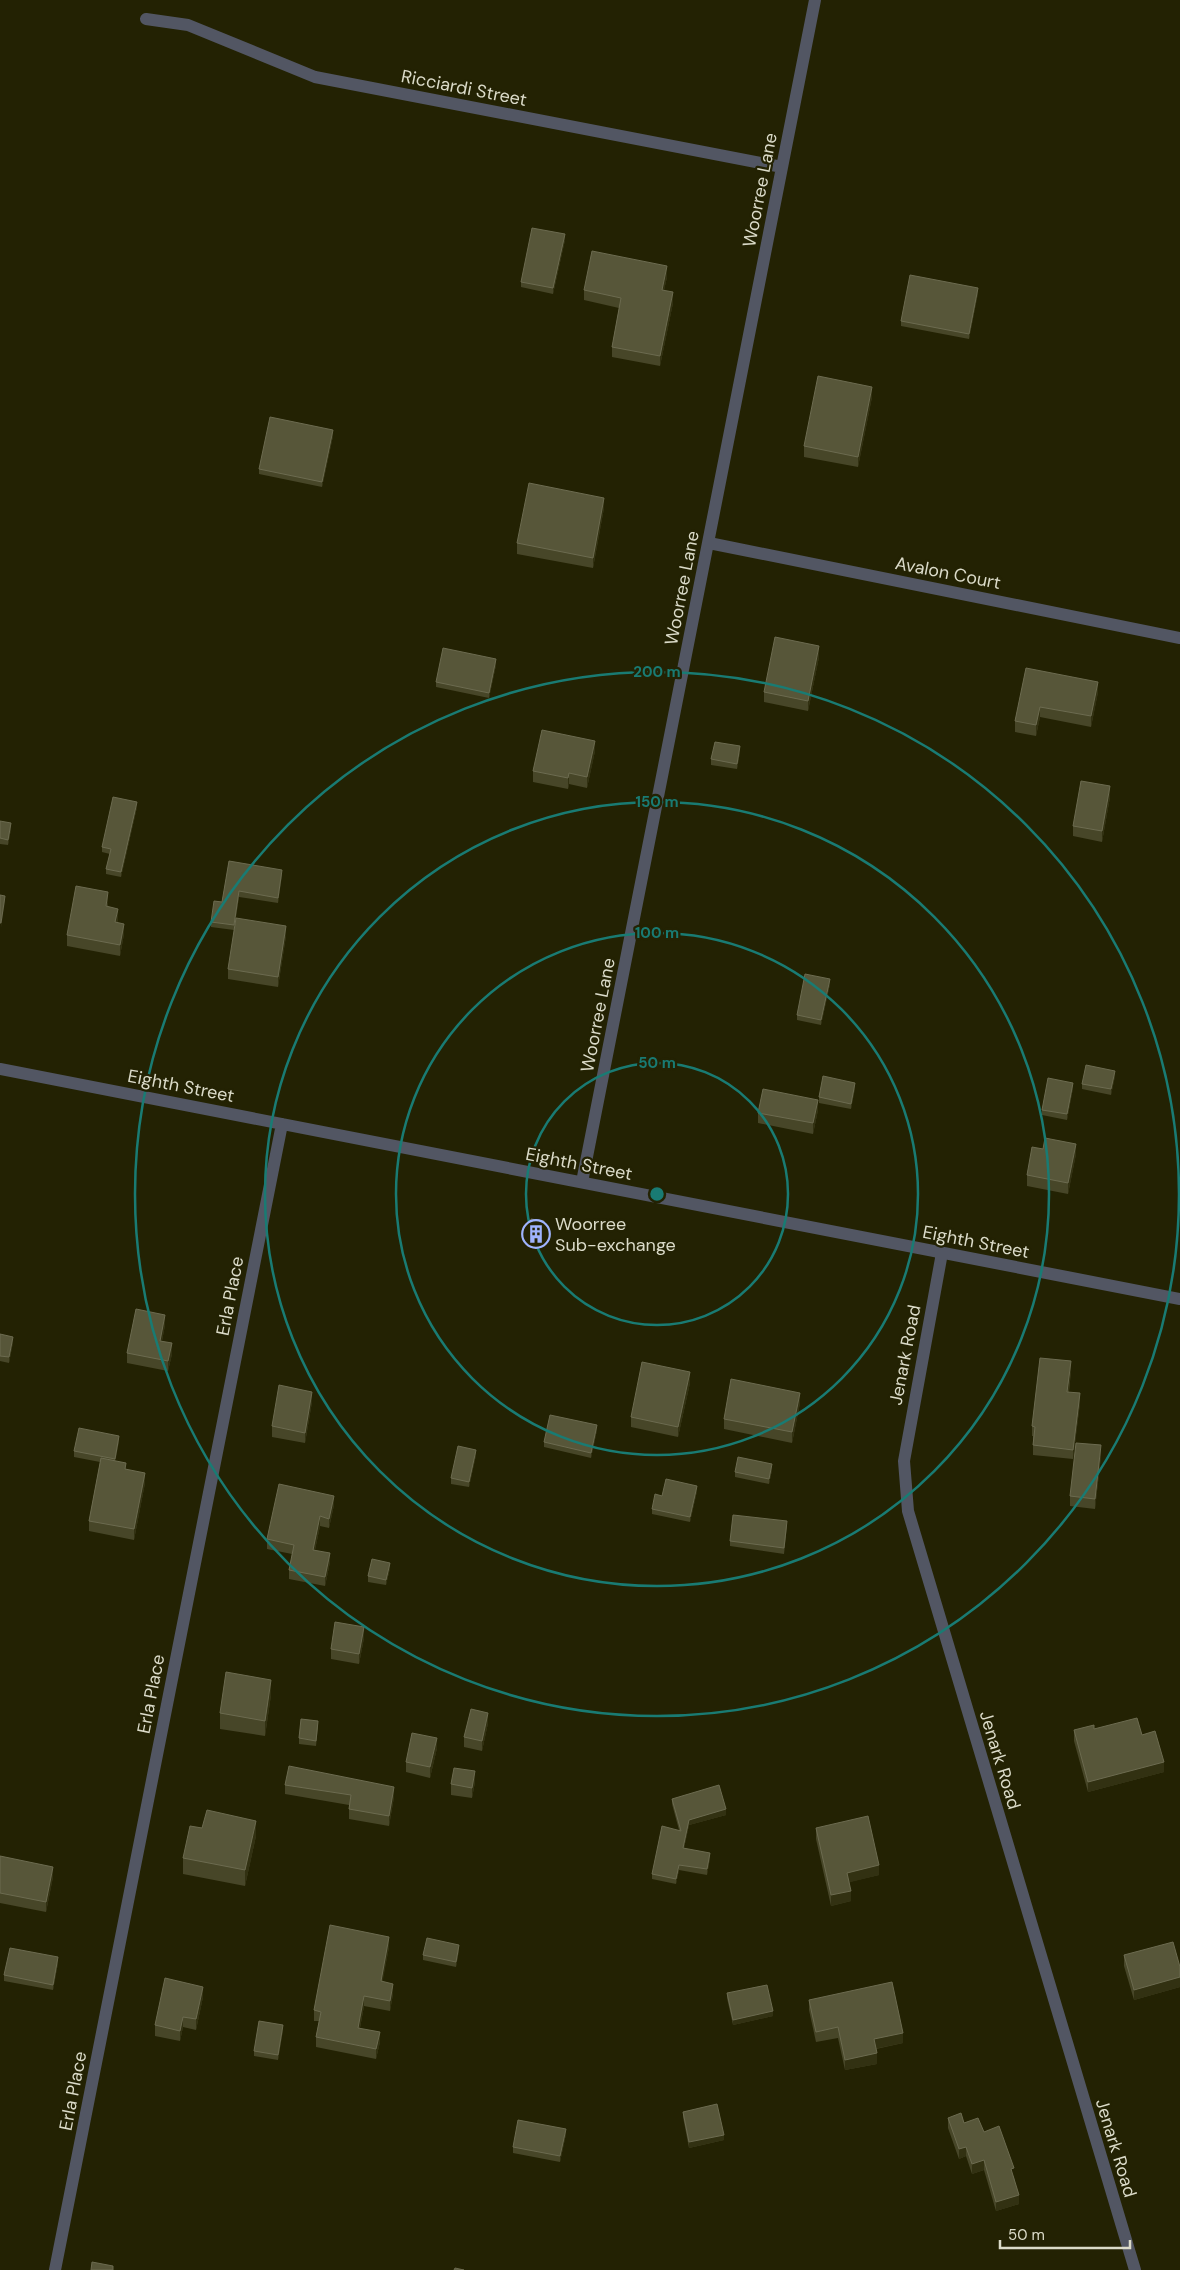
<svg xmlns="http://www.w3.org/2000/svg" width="1180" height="2270" font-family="'DM Sans',sans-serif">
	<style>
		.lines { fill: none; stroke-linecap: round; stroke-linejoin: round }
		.street { stroke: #525663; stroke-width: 12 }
		.wall { fill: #474628 }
		.shaded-wall { fill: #323112 }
		.building { fill: #575639; stroke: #6c6b50 }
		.ring { fill: none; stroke: #197b73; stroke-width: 2.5 }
		.labels { text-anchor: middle; stroke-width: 4.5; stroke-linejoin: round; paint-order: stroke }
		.street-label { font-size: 18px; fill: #dbdbc9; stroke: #232203 }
		.poi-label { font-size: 18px; fill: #dbdbc9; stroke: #232203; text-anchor: start }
		.centre { fill: #197b73; stroke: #232203; stroke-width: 2.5 }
		.ring-label { font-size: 15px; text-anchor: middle; font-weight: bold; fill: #197b73; stroke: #232203; stroke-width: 4.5; stroke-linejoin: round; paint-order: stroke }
	</style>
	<rect width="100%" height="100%" fill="#232203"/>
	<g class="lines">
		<path class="street" d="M146 19 188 25 315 77 782 167
			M709 543 1180 638
			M0 1069 1180 1299
			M582 1182 815 0
			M942 1253 904 1461 908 1511 1135 2270
			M55 2270 282 1124"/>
	</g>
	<path class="wall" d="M565 240 553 294 521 287V282Z
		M667 277 664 290 673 303 660 366 612 357V347L619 308 584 300V290Z
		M978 293 969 339 901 326V321Z
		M872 397 858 467 804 457V446Z
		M333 436 322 487 259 474V469Z
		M604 508 593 568 517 554V543Z
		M819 657 808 711 764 702V692Z
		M496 665 489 698 436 687V682Z
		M1026 668 1098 692 1091 727 1040 717 1036 736 1015 732V721Z
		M595 751 587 788 569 784 568 789 533 782V771Z
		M740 752 737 769 711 765V759Z
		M1110 797 1102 842 1073 836V826Z
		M137 807 121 877 106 874V869L110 854 102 852V847Z
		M0 821 11 829 8 845 0 844Z
		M229 861 282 875 278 903 239 897 234 930 211 927V922L222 902Z
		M108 902V907L118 919 117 923 124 934 120 956 67 946V935Z
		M286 936 278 987 228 979V969Z
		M830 984 821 1025 797 1020V1015Z
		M1115 1076 1111 1095 1082 1089V1084Z
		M855 1088 851 1109 819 1103V1097Z
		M1073 1088 1067 1120 1042 1115V1110Z
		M818 1110 813 1134 758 1123V1113Z
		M1076 1154 1068 1194 1027 1186V1175Z
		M544 1227 540 1243 527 1241V1236Z
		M165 1325 162 1341 172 1354 168 1371 127 1363V1353Z
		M0 1334 13 1342 9 1363 0 1361Z
		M1071 1371 1069 1392 1080 1403 1073 1459 1033 1455V1436H1032V1426Z
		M690 1383 678 1437 631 1427V1417Z
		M312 1402 305 1443 272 1437V1426Z
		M800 1403 792 1443 724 1429V1419Z
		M597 1430 591 1458 544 1447V1442Z
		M119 1441 115 1461 145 1483 134 1540 89 1531V1521L100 1462 74 1457V1451Z
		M476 1455 469 1487 451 1484V1478Z
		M1101 1456 1095 1509 1070 1506V1496Z
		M772 1470 769 1484 735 1477V1472Z
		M697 1491 690 1522 652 1514V1509L662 1496Z
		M334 1505 329 1528 320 1526 315 1550 330 1562 325 1586 289 1579V1570L292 1554 267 1549V1539Z
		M787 1526 784 1554 730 1546V1541Z
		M390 1568 386 1585 368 1582V1576Z
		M364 1638 359 1664 331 1659V1649Z
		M271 1695 265 1736 220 1729V1713Z
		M488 1723 482 1751 464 1747V1737Z
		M318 1727 316 1746 299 1744V1738Z
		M1094 1729 1142 1735 1164 1772 1088 1792 1074 1741V1730Z
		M437 1748 430 1778 406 1772V1762Z
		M475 1782 472 1798 451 1795V1784Z
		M285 1785 394 1797 389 1826 349 1819V1805L285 1794Z
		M672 1799 726 1815 689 1825 684 1848 710 1858 707 1875 679 1870 676 1884 652 1879V1874L679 1830 672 1804Z
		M816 1828 879 1875 849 1882 851 1901 831 1906 816 1839Z
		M256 1836 245 1886 183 1874V1858Z
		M0 1856 53 1877 46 1912 0 1903Z
		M389 1947 382 1982 393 1994 390 2011 364 2006 360 2028 380 2042 376 2059 316 2047V2037L319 2021H314V2010Z
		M459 1950 456 1967 423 1960V1955Z
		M1124 1955 1180 1967V1987L1134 2000 1124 1966Z
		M58 1963 53 1990 4 1981V1975Z
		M727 1993 773 2016 733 2025 727 1998Z
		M203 1997 196 2030 183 2027 180 2041 155 2036V2025Z
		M809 2000 903 2043 876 2049 877 2064 845 2070 838 2038 816 2042 809 2010Z
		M283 2030 278 2060 254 2056V2051Z
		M683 2112 724 2140 689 2148 683 2117Z
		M948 2118 964 2123 984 2132 1014 2177 1019 2204 996 2211 984 2170 972 2174 966 2156 959 2159 948 2128Z
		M566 2134 560 2162 513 2153V2147Z"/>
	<path class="shaded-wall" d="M565 234V240L553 294V288Z
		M667 266V277L662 300V290Z
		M978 288V293L969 339V334Z
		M673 292V303L660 366V356Z
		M872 387V397L858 467V457Z
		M333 430V436L322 487V482Z
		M604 498V508L593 568V558Z
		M819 646V657L808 711V701Z
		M496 659V665L489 698V693Z
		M1098 682V692L1091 727V716Z
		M1040 707V717L1036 736V725Z
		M595 741V751L587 788V777Z
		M740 746V752L737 769V764Z
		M569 773V784L568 789V778Z
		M1110 786V797L1102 842V831Z
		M137 802V807L121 877V872Z
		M11 823V829L8 845V840Z
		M282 870V875L278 903V898Z
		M239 891V897L234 930V925Z
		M108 892V902L106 917V906Z
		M5 896V902L1 928V923Z
		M118 909V919L115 933V922Z
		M124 924V934L120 956V945Z
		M286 926V936L278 987V977Z
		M830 979V984L821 1025V1020Z
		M1115 1071V1076L1111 1095V1089Z
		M855 1083V1088L851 1109V1104Z
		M1073 1083V1088L1067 1120V1114Z
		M818 1100V1110L813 1134V1123Z
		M1076 1144V1154L1068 1194V1183Z
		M544 1221V1227L540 1243V1238Z
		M165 1315V1325L160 1351V1341Z
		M13 1337V1342L9 1363V1357Z
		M172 1343V1354L168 1371V1361Z
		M1071 1361V1371L1067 1402V1392Z
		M690 1372V1383L678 1437V1427Z
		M312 1392V1402L305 1443V1433Z
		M800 1393V1403L792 1443V1432Z
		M1080 1393V1403L1073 1459V1450Z
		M597 1425V1430L591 1458V1453Z
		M119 1436V1441L115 1464V1459Z
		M1101 1445V1456L1095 1509V1499Z
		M476 1450V1455L469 1487V1482Z
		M772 1464V1470L769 1484V1479Z
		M145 1473V1483L134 1540V1529Z
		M697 1486V1491L690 1522V1517Z
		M334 1496V1505L329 1528V1519Z
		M320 1516V1526L313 1559V1550Z
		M330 1553V1562L325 1586V1577Z
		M390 1563V1568L386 1585V1580Z
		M364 1627V1638L359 1664V1654Z
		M271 1680V1695L265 1736V1721Z
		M488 1713V1723L482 1751V1741Z
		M437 1738V1748L430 1778V1767Z
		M1164 1762V1772L1088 1792V1782Z
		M475 1771V1782L472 1798V1788Z
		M394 1787V1797L389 1826V1816Z
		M726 1809V1815L689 1825 683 1853V1848L689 1820Z
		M256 1821V1836L245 1886V1870Z
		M710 1853V1858L707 1875V1869Z
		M679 1865V1870L676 1884V1879Z
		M879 1865V1875L847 1883V1873Z
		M53 1867V1877L46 1912V1902Z
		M851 1891V1901L831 1906V1895Z
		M389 1937V1947L381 1991V1981Z
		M459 1945V1950L456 1967V1962Z
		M58 1957V1963L53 1990V1985Z
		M1180 1977V1987L1134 2000V1990Z
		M393 1984V1994L390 2011V2001Z
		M203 1987V1997L196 2030V2019Z
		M364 1996V2006L358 2038V2028Z
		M773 2011V2016L733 2025V2020Z
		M183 2017V2027L180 2041V2031Z
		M283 2025V2030L278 2060V2055Z
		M380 2032V2042L376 2059V2049Z
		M903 2033V2043L874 2049V2039Z
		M877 2053V2064L845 2070V2060Z
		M566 2129V2134L560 2162V2156Z
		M724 2135V2140L689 2148V2142Z
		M966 2147V2156L959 2159V2149Z
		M984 2160V2170L972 2174V2164Z
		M1019 2195V2204L996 2211V2202Z"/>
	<path class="building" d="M532 228 565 234 553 288 521 282Z
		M592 251 667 266 662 290 673 292 660 356 612 347 621 298 584 290Z
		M910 275 978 288 969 334 901 321Z
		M818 376 872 387 858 457 804 446Z
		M270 417 333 430 322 482 259 469Z
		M529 483 604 498 593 558 517 543Z
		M775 637 819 646 808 701 764 692Z
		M443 648 496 659 489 693 436 682Z
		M1026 668 1098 682 1091 716 1040 707 1036 725 1015 721Z
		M542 730 595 741 587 777 569 773 568 778 533 771Z
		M715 742 740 746 737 764 711 759Z
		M1081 781 1110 786 1102 831 1073 826Z
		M113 797 137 802 121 872 106 869 111 849 102 847Z
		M0 821 11 823 8 840 0 838Z
		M229 861 282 870 278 898 239 891 234 925 211 922 214 901 222 902Z
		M76 886 108 892 106 906 118 909 115 922 124 924 120 945 67 935Z
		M0 895 5 896 1 923H0Z
		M236 918 286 926 278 977 228 969Z
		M805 974 830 979 821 1020 797 1015Z
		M1086 1065 1115 1071 1111 1089 1082 1084Z
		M823 1076 855 1083 851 1104 819 1097Z
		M1048 1078 1073 1083 1067 1114 1042 1110Z
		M763 1089 818 1100 813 1123 758 1113Z
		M1045 1138 1076 1144 1068 1183 1027 1175 1032 1147 1043 1149Z
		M531 1219 544 1221 540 1238 527 1236Z
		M136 1309 165 1315 160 1341 172 1343 168 1361 127 1353Z
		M0 1334 13 1337 9 1357 0 1356Z
		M1040 1358 1071 1361 1067 1392 1080 1393 1073 1450 1033 1445 1035 1427 1032 1426Z
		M642 1362 690 1372 678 1427 631 1417Z
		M731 1379 800 1393 792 1432 724 1419Z
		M279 1385 312 1392 305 1433 272 1426Z
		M550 1415 597 1425 591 1453 544 1442Z
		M79 1428 119 1436 115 1459 74 1451Z
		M1076 1443 1101 1445 1095 1499 1070 1496Z
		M458 1446 476 1450 469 1482 451 1478Z
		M738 1457 772 1464 769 1479 735 1472Z
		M101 1458 126 1463 125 1469 145 1473 134 1529 89 1521Z
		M666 1479 697 1486 690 1517 652 1509 655 1494 662 1496Z
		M279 1484 334 1496 329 1519 320 1516 313 1550 330 1553 325 1577 289 1570 294 1545 267 1539Z
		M733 1515 787 1521 784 1548 730 1541Z
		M372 1559 390 1563 386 1580 368 1576Z
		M335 1622 364 1627 359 1654 331 1649Z
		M226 1672 271 1680 265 1721 220 1713Z
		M471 1709 488 1713 482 1741 464 1737Z
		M1137 1718 1142 1735 1155 1731 1164 1762 1088 1782 1074 1730 1094 1725V1729Z
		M301 1719 318 1721 316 1741 299 1738Z
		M412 1733 437 1738 430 1767 406 1762Z
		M289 1766 394 1787 389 1816 349 1809 351 1795 285 1785Z
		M454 1768 475 1771 472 1788 451 1784Z
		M719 1785 726 1809 689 1820 683 1848 710 1853 707 1869 679 1865 676 1879 652 1874 662 1826 681 1831 672 1799Z
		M207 1810 256 1821 245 1870 183 1858 190 1826 202 1828Z
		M868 1816 879 1865 847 1873 851 1891 831 1895 816 1828Z
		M0 1856 53 1867 46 1902 0 1893Z
		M330 1925 389 1937 381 1981 393 1984 390 2001 364 1996 358 2028 380 2032 376 2049 316 2037 321 2012 314 2010Z
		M427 1938 459 1945 456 1962 423 1955Z
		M1173 1942 1180 1967V1977L1134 1990 1124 1955Z
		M10 1948 58 1957 53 1985 4 1975Z
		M165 1978 203 1987 196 2019 183 2017 180 2031 155 2025Z
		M892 1982 903 2033 874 2039 877 2053 845 2060 838 2027 816 2032 809 2000Z
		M767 1985 773 2011 733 2020 727 1993Z
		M259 2021 283 2025 278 2055 254 2051Z
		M717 2104 724 2135 689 2142 683 2112Z
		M961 2113 964 2123 978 2118 984 2132 999 2126 1014 2168 1011 2169 1019 2195 996 2202 984 2160 972 2164 966 2147 959 2149 948 2118Z
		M518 2120 566 2129 560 2156 513 2147Z
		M92 2262 113 2266V2270H91Z
		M455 2268 464 2270H454Z"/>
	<g class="ring">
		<circle cx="657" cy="1194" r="131"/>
		<circle cx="657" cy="1194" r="261"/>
		<circle cx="657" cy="1194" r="392"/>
		<circle cx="657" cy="1194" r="522"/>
	</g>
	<defs>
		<symbol id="building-ring" viewBox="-11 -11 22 22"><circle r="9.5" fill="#232203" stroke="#9fb3fd" stroke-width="1.5"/><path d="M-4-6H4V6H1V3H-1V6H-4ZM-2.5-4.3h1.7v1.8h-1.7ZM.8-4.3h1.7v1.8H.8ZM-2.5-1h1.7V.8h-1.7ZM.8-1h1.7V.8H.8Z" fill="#9fb3fd"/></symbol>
	</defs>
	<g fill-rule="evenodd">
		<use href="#building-ring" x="520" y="1218" width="32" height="32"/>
	</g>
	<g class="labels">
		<g class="street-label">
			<text transform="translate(464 88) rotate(11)" y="6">Ricciardi Street</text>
			<text transform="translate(760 190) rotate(-79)" y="6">Woorree Lane</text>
			<text transform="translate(948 573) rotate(11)" y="6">Avalon Court</text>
			<text transform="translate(682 588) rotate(-79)" y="6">Woorree Lane</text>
			<text transform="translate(598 1015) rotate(-79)" y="6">Woorree Lane</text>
			<text transform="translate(181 1086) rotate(11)" y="6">Eighth Street</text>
			<text transform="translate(579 1164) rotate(11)" y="6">Eighth Street</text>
			<text transform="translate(976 1242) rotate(11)" y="6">Eighth Street</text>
			<text transform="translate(230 1296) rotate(-79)" y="6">Erla Place</text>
			<text transform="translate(905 1355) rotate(-79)" y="6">Jenark Road</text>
			<text transform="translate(151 1694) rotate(-79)" y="6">Erla Place</text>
			<text transform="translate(1000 1760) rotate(73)" y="6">Jenark Road</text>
			<text transform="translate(73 2091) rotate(-79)" y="6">Erla Place</text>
			<text transform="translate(1116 2148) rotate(73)" y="6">Jenark Road</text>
		</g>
		<g class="poi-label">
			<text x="555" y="1230">Woorree<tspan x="555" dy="21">Sub-exchange</tspan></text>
		</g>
	</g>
	<circle cx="657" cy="1194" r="8" class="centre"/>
	<g class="ring-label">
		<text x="657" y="677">200 m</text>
		<text x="657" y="807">150 m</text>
		<text x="657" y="938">100 m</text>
		<text x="657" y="1068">50 m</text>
	</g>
	<path d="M1000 2240v8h130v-8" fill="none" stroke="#dbdbc9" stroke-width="2.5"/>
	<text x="1008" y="2240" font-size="15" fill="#dbdbc9" stroke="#232203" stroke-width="4" paint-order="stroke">50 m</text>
</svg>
